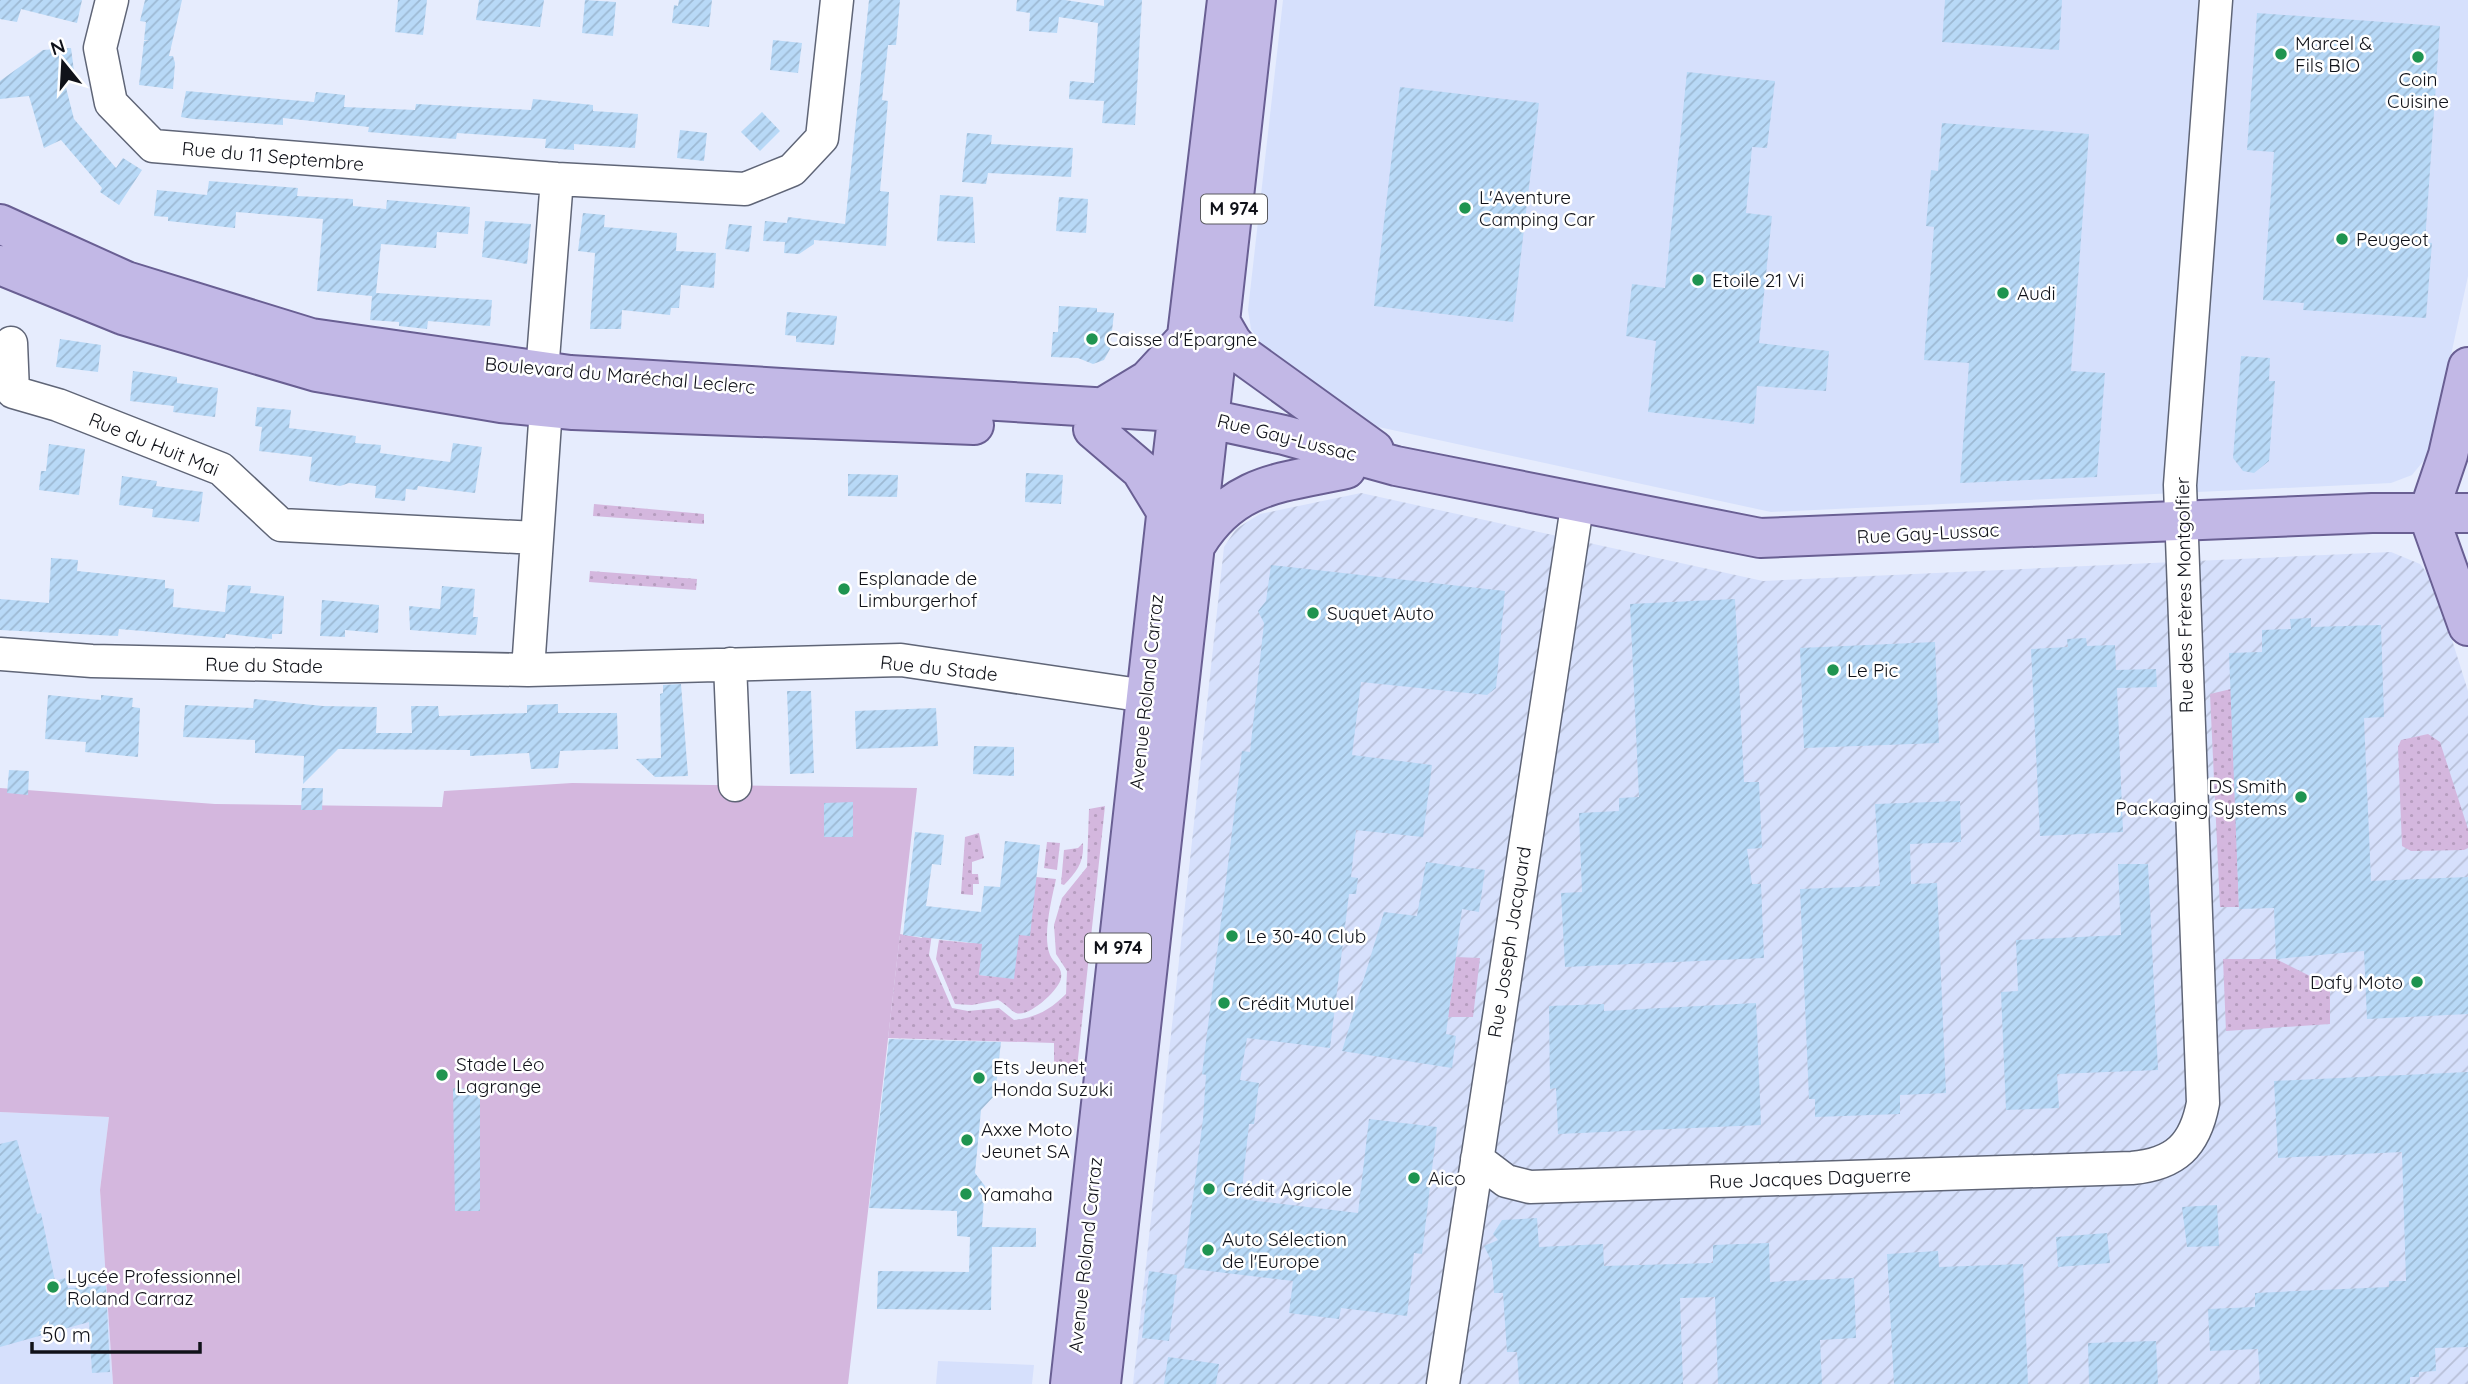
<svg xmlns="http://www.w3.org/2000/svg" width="2468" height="1384" font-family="Quicksand,sans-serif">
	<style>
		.built { fill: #d6e0fc }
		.industrial { fill: url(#industrial-furrows) }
		.grass { fill: url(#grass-dots) }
		.green { fill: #d4b7de }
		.building { fill: url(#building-hatch) }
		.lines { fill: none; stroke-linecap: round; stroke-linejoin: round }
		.minor-casing { stroke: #5f6577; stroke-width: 35 }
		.major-casing { stroke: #695f93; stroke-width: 42 }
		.minor { stroke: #fff; stroke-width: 32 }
		.major { stroke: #c2b8e6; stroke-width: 38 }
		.poi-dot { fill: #1f9450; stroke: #fff; stroke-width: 2.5 }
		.labels { text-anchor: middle; stroke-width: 5; stroke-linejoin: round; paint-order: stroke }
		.shield { fill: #fff; stroke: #58595e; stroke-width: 2 }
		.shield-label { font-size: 18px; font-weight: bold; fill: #101219 }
		.poi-label { font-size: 19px; fill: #101219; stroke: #fff; text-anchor: start }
		.street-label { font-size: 19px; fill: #101219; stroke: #fff }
	</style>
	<defs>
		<pattern id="industrial-furrows" width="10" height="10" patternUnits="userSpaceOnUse" patternTransform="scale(1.75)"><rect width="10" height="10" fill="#d6e0fc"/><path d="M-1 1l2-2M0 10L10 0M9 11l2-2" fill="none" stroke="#b7bfd7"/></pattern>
		<pattern id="grass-dots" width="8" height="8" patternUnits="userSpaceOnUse" patternTransform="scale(1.75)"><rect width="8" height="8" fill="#d4b7de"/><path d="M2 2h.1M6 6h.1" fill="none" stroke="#b59cbe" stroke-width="1.8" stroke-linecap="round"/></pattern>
		<pattern id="building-hatch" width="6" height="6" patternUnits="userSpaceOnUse" patternTransform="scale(1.75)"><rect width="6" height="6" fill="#b8d9f7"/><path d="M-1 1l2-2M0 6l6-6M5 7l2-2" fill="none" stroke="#9db9d3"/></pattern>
	</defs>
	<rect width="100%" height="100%" fill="#e6ecfd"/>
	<path class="built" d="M1283 0H2468V276L2430 453 2412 475 2391 483 1771 512 1374 426 1267 352 1251 329 1248 310Z
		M0 1112 109 1117 100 1190 113 1384H0Z
		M938 1361 1034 1365 1032 1384H936Z"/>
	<path class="industrial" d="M1361 493 1763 581 2391 552 2420 564 2434 582 2468 691V1384H1133L1224 547 1236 529 1260 514Z"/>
	<path class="grass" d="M594 504 704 514V524L593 516Z
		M590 571 697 579 696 590 589 582Z
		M2231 689 2239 907H2220L2210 694Z
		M2428 734 2440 742 2468 829V848L2464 850 2411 851 2402 846 2398 747 2401 740Z
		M1105 806 1076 1077 1058 1072 1054 1064V1043L888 1038 900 934 922 938 924 925 933 926 929 955 952 1008 968 1011 999 1008 1014 1020C1036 1018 1051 1009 1066 994L1067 971 1056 954 1054 925 1062 898 1087 867 1089 809Z
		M979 833 984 858 972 862V874H978L979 884H973V895L961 894 965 837Z
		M1047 842 1060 843 1057 870 1044 868Z
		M1083 843C1084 863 1077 871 1064 885L1061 884 1064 850 1078 848Z
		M1036 877 1056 879C1052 898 1042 936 1050 955 1053 963 1063 967 1061 978 1060 989 1029 1018 1016 1013 1010 1010 1005 1003 998 1000L972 1005 955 1004 936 959 939 940 971 943 983 940 979 975 1014 978 1001 942Z
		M1456 957 1480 958 1473 1017H1448Z
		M2223 959H2276L2330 986V1024L2226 1031Z"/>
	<path class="green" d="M572 783 917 788 848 1384H113L100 1190 109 1117 0 1112V788L215 804 442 807 444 791Z"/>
	<path class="building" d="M0 0H82L77 23 21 9 17 22 0 19Z
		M145 0H182L169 56H173L175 63 173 89 139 85 144 41H150L144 40 146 22 140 21Z
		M398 0H427L423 35 395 32Z
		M479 0H544L540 27 476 20Z
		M585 0 616 2 613 36 582 33Z
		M679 0H712L709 27 672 23 674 5 678 6Z
		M869 0H900L896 45H888L882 100 888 101 880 191 889 192 886 246 814 240V244L799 254 784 253 785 242 763 241 765 221 787 223 788 217 845 224Z
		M1017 0H1065L1104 6V0H1142L1135 125 1102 123 1104 101 1069 99 1070 81 1094 83 1098 23 1059 17 1057 33 1029 31 1030 13 1016 11Z
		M1945 0H2062L2059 50 1942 42Z
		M2257 13 2440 26 2425 242 2432 243 2426 318 2303 310 2304 303 2263 300 2274 152 2247 150Z
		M773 40 802 43 798 73 770 70Z
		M71 48 74 71 62 72 74 119 116 168 123 158 142 170 119 205 100 192 102 188 61 140 44 148 29 96 0 99V81L43 50Z
		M1687 72 1775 81 1767 148 1752 147 1746 213 1772 216 1759 343 1829 351 1826 391 1757 386 1754 424 1648 412 1656 341 1626 336 1632 284 1665 288Z
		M1400 87 1539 103 1513 322 1374 306Z
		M186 91 314 102 316 92 345 95 344 107 415 110 416 104 531 110 533 99 593 105V111L638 114 635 148 574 144V150L545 148 546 139 457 133 456 139 428 137 368 132 369 127 283 118V125L193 119 181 117Z
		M762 112 780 131 760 151 741 132Z
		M1942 123 2089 134 2071 371 2105 373 2097 477 1960 483 1969 363 1924 360 1934 227 1926 226 1931 170 1938 171Z
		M680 130 707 133 704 161 677 158Z
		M967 133 992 135 991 144 1073 148 1071 177 988 173 986 184 962 182Z
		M209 181 298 188 297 196 353 199V206L386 209 387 200 470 207 468 234 437 232 436 248 381 244 376 293 492 300 490 326 428 321 427 329 399 326V322L370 320 372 296 317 291 323 219 236 212 235 228 168 221V217L154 216 157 190 207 195Z
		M940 195 973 197 975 243 937 241Z
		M1059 197 1088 199 1086 233 1056 231Z
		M583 213 605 215 604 227 677 233 676 251 716 253 714 288 681 285 679 308H671L670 315 622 310 621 329H590L595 253 578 251Z
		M485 221 531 224 527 264 482 257Z
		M729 224 752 226 749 252 725 249Z
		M1059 306 1097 308V312L1114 313 1110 349 1104 360 1093 364 1078 358 1051 357 1053 332H1058Z
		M787 312 837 316 834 345 796 342V336L785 335Z
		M60 339 101 345 98 372 56 367Z
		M2241 356 2270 358 2269 381H2275L2269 461 2254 473 2243 471 2233 458Z
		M133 371 177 377V383L218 388 215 417 173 412 174 406 130 401Z
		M257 407 291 410 289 428 356 436 355 443 381 445 380 453 450 462 453 443 482 447 475 493 418 486 417 490 406 489 405 501 375 498 376 486 349 483 340 486 309 481 312 457 259 451 262 427 255 426Z
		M49 444 85 449 79 495 39 490 41 471H46Z
		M1026 473 1063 475 1061 504 1025 502Z
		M848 474 898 475 897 497 848 496Z
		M122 476 157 481 156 486 203 492 199 522 152 517 153 509 119 505Z
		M51 558 78 560 77 571 165 580V588L174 589 173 607 225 612 228 585 251 586 250 593 284 596 282 634H272V639L226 634 225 638 119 629 118 636 0 630V599L49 603Z
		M1271 565 1505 591 1496 688 1487 695 1361 682 1352 755 1432 765 1423 837 1356 830 1351 877 1358 878 1356 894H1349L1330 1048 1247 1038 1240 1080 1259 1083 1254 1124H1249L1241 1199 1358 1213 1369 1119 1437 1127 1422 1254 1414 1253 1407 1316 1341 1308 1339 1319 1289 1313 1293 1281 1184 1268 1203 1119 1206 1075 1202 1074 1242 751 1250 752 1264 623 1258 611 1266 601Z
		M442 586 475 589 473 617H478L476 635 410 630 409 606 440 609Z
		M1735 599 1744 782H1759L1762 848 1747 849 1752 884H1761L1764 958 1565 967 1561 893 1582 892 1579 813 1619 811V798L1639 797 1630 604Z
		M322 600 379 605 378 633 345 630V637L320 636Z
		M2311 618V627L2381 625 2384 717 2364 718 2371 881 2468 877V1014L2367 1019 2364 951 2276 959 2274 908 2239 909 2229 653 2262 652V630L2291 629 2290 619Z
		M2086 638 2087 646 2115 645 2116 670 2156 669 2157 687 2117 688 2123 832 2040 836 2031 649 2068 647 2067 639Z
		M1935 642 1939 743 1804 748 1800 648Z
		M681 684 688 776 655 777 636 759 661 758 660 694 663 693V685Z
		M787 691H811L814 773 790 774Z
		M48 695 101 700V695L133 698 132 707 140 708 138 757 85 752 86 742 45 739Z
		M254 699 323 706 377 707 376 733H412L411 706H438L439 716 527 713V705L558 704V713H617L618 749 560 751 558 768 531 769 529 753 470 756V750L338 749 303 784 304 756 255 753V740L183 737 185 705 253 708Z
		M936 708 938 746 856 749 855 711Z
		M974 746 1014 747V776L973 774Z
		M9 770 29 771 28 795 7 793Z
		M302 788H323L322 810H301Z
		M1960 801 1961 842 1910 844 1911 884 1937 883 1946 1093 1900 1095V1114L1815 1117V1099H1809L1800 889 1880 886 1875 804Z
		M853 802V837H824V803Z
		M915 832 944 835 941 865 932 864 926 906 981 912 984 886 1000 887 1005 841 1040 845 1030 936 1019 935 1014 979 979 975 982 944 903 935Z
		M1426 862 1485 870 1479 912 1462 909 1446 1034 1456 1036 1452 1068 1342 1051 1384 912 1417 916Z
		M2118 864H2148L2158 1070 2057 1074 2059 1108 2006 1110 2001 992 2018 991 2016 940 2121 935Z
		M1756 1003 1761 1125 1558 1134 1556 1088 1550 1089 1549 1006 1604 1004V1011Z
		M889 1039 1001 1042 995 1095 981 1110 975 1173 985 1186 982 1227 1036 1228V1247H992L991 1310 877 1309 878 1271 969 1272 970 1237 957 1236V1211L869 1208Z
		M2468 1072V1347L2435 1348 2436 1371 2419 1372V1377H2410V1384H2260L2258 1349 2210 1351 2208 1309 2255 1307V1293L2389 1287V1281H2406L2402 1152 2278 1158 2274 1081Z
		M453 1088 480 1089V1211H455Z
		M17 1140 37 1214 41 1213 55 1281 65 1278 68 1288 106 1286 110 1372 92 1373 89 1322 0 1347V1144Z
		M2217 1205 2219 1246 2187 1247 2182 1207Z
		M1537 1218 1539 1247 1603 1244 1604 1266 1713 1263V1245L1769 1243 1770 1282 1854 1278 1856 1338 1820 1340 1822 1384H1718L1715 1297 1680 1298 1683 1384H1519L1517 1352H1507L1503 1293H1494L1492 1262 1484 1246 1498 1240 1493 1234 1502 1220Z
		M2107 1233 2110 1263 2058 1267 2056 1237Z
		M1938 1251 1939 1267 2023 1264 2028 1384H1894L1887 1254Z
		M1149 1271 1177 1275 1169 1341 1142 1338Z
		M2156 1341 2158 1384H2089L2088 1343Z
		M1168 1357 1219 1364 1216 1384H1164Z"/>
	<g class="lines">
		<defs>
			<path id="minor" d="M112 0 100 48 111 103 153 146 557 179 745 189 792 170 822 138 837 0
				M11 343 13 392 58 405 221 469 281 525 536 538
				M0 654 92 661 528 670 901 660 1146 696
				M730 664 735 785
				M528 670 546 408 542 372 557 179
				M1477 1159 1506 1181 1530 1187 2132 1168C2176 1164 2195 1145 2203 1103L2180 485 2216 0
				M1443 1384 1578 500"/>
			<path id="major" d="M0 224 126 281 311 338 570 375 1177 412 1284 435 1396 466 1760 538 2372 513H2468
				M0 265 123 315 317 372 501 403 573 410 974 425
				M1221 323 1232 342 1245 357 1374 450
				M2468 367 2448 455 2428 514 2468 626
				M1105 406 1148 380 1185 340
				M1093 429 1141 470 1166 511
				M1197 543C1234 483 1282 483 1346 469
				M1070 1384 1173 453 1227 0
				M1101 1384 1256 0"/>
		</defs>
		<use href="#minor" class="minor-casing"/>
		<use href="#major" class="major-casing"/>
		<use href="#minor" class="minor"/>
		<use href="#major" class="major"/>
	</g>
	<g class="poi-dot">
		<circle cx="2281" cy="54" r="7"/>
		<circle cx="2418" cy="57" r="7"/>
		<circle cx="1465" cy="208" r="7"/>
		<circle cx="2342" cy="239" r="7"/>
		<circle cx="1698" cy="280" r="7"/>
		<circle cx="2003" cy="293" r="7"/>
		<circle cx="1092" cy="339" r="7"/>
		<circle cx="844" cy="589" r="7"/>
		<circle cx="1313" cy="613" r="7"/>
		<circle cx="1833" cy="670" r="7"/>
		<circle cx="2301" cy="797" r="7"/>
		<circle cx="1232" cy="936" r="7"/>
		<circle cx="2417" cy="982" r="7"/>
		<circle cx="1224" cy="1003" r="7"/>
		<circle cx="442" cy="1075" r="7"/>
		<circle cx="979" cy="1078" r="7"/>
		<circle cx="967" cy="1140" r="7"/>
		<circle cx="1414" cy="1178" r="7"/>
		<circle cx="1209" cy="1189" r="7"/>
		<circle cx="966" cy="1194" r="7"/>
		<circle cx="1208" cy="1250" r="7"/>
		<circle cx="53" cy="1287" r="7"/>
	</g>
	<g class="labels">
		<g class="shield">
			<rect x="1201" y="194.5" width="66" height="29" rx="5"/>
			<rect x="1085" y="933.5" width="66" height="29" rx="5"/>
		</g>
		<g class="shield-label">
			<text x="1234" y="215">M 974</text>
			<text x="1118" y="954">M 974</text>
		</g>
		<g class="poi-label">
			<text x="2295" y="50">Marcel &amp;<tspan x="2295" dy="22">Fils BIO</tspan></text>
			<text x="2418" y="86" text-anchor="middle">Coin<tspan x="2418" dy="22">Cuisine</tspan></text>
			<text x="1479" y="204">L'Aventure<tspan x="1479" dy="22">Camping Car</tspan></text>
			<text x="2356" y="246">Peugeot</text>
			<text x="1712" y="287">Etoile 21 Vi</text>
			<text x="2017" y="300">Audi</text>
			<text x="1106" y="346">Caisse d'Épargne</text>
			<text x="858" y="585">Esplanade de<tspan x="858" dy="22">Limburgerhof</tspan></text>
			<text x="1327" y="620">Suquet Auto</text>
			<text x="1847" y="677">Le Pic</text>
			<text x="2287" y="793" text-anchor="end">DS Smith<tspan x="2287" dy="22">Packaging Systems</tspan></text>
			<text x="1246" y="943">Le 30-40 Club</text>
			<text x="2403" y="989" text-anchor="end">Dafy Moto</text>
			<text x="1238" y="1010">Crédit Mutuel</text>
			<text x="456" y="1071">Stade Léo<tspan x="456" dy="22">Lagrange</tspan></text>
			<text x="993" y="1074">Ets Jeunet<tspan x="993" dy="22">Honda Suzuki</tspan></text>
			<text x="981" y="1136">Axxe Moto<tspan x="981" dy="22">Jeunet SA</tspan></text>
			<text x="1428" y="1185">Aico</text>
			<text x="1223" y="1196">Crédit Agricole</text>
			<text x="980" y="1201">Yamaha</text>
			<text x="1222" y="1246">Auto Sélection<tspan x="1222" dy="22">de l'Europe</tspan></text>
			<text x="67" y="1283">Lycée Professionnel<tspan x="67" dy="22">Roland Carraz</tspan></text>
		</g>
		<g class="street-label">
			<text transform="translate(273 156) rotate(5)" y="7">Rue du 11 Septembre</text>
			<text transform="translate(620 375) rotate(5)" y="7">Boulevard du Maréchal Leclerc</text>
			<text transform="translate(1287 437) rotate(14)" y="7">Rue Gay-Lussac</text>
			<text transform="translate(154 444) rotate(22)" y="7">Rue du Huit Mai</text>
			<text transform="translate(1928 533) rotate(-3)" y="7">Rue Gay-Lussac</text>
			<text transform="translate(2184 595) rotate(-91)" y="7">Rue des Frères Montgolfier</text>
			<text transform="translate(264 665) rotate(1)" y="7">Rue du Stade</text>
			<text transform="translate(939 668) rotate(6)" y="7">Rue du Stade</text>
			<text transform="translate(1146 692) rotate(-84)" y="7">Avenue Roland Carraz</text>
			<text transform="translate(1509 942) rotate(-81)" y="7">Rue Joseph Jacquard</text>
			<text transform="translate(1810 1178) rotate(-2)" y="7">Rue Jacques Daguerre</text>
			<text transform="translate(1085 1255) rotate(-84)" y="7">Avenue Roland Carraz</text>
		</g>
	</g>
	<g transform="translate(63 63) rotate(342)" stroke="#ffffff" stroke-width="5" paint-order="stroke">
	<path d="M0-5L12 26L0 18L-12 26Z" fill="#101219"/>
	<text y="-10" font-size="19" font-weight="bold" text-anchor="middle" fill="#101219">N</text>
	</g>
	<path d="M32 1342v10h168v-10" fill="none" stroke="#101219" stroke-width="3.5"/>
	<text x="42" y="1342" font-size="21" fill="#101219" stroke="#ffffff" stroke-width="5" paint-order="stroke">50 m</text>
</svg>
